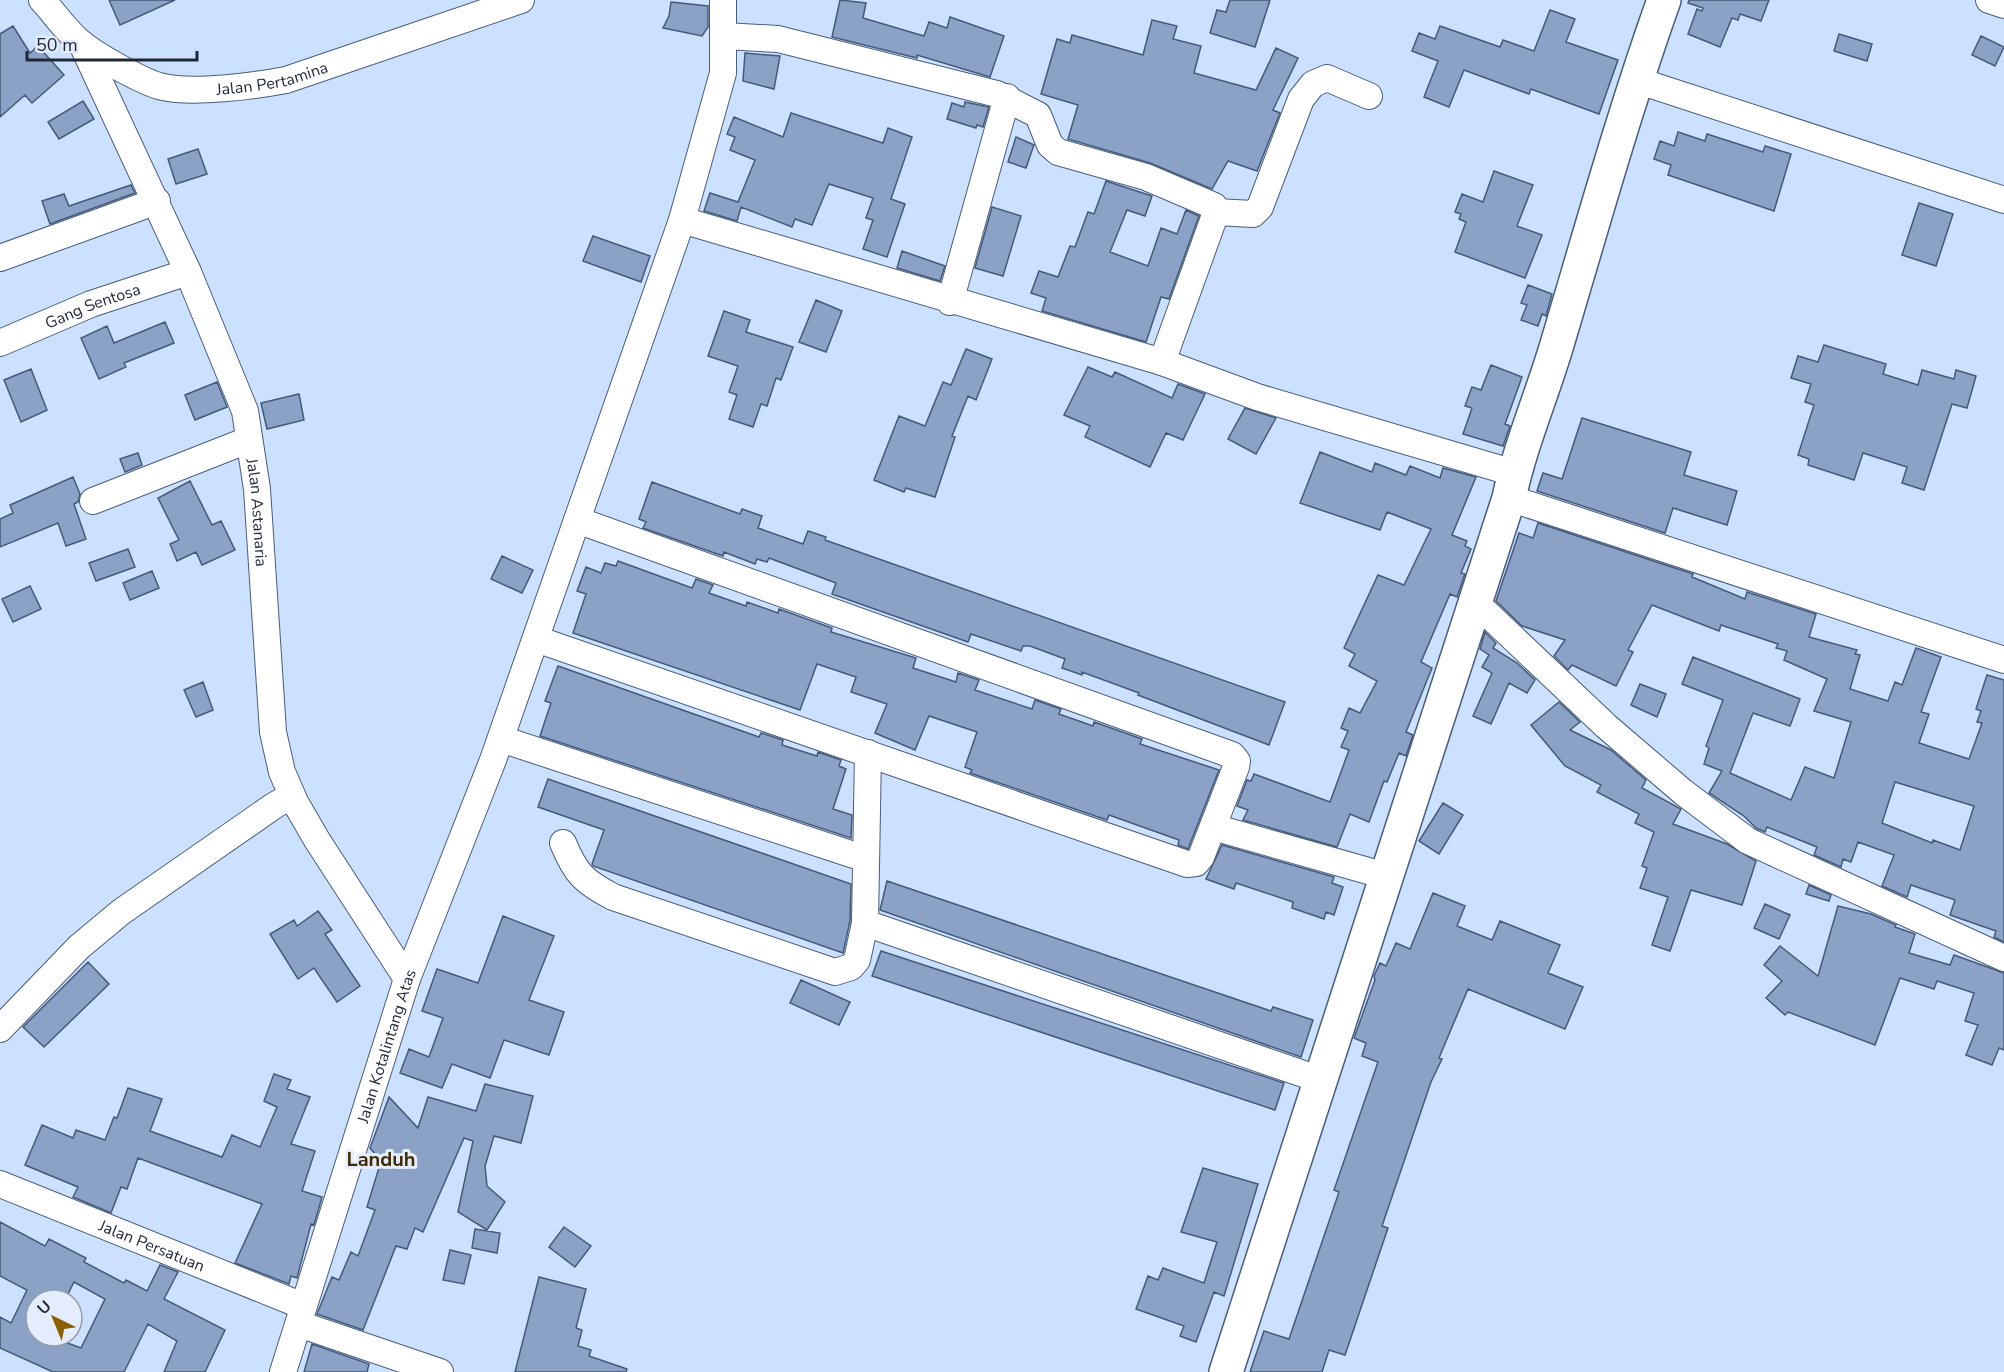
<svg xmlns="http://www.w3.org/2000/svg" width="2004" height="1372" font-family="'Nunito Sans',sans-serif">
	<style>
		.building { fill: #8ba2c6; stroke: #455a7a; stroke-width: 1.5; fill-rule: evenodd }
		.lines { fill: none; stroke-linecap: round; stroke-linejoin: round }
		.minor-casing { stroke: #485d7d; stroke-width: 28 }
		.major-casing { stroke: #485d7d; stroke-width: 36 }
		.minor { stroke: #fff; stroke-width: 26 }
		.major { stroke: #fff; stroke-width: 33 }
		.labels { text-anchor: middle; stroke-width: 6; stroke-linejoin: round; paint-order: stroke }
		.street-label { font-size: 16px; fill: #1e2735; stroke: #e3edfc }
		.quarter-label { font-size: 20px; font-weight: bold; fill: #402c04; stroke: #e3edfc }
	</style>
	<rect width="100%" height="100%" fill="#cce0ff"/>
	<path class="building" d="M109 0H175L120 25Z
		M840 0 866 3 863 18 924 36 929 22 947 28 950 17 1004 36 990 77 917 55V58L832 37Z
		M1230 0H1270L1255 47 1210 33 1217 10 1226 12Z
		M1689 0H1769L1761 21 1740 14 1738 20 1732 18 1720 47 1688 34 1697 9 1702 11 1703 8 1688 3Z
		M671 2 708 6V27L702 36 663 28 669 16Z
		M1550 10 1575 19 1566 42 1618 60 1599 114 1531 89 1529 94 1464 70 1449 107 1424 97 1438 61 1412 51 1419 33 1435 39 1440 26 1500 47 1503 40 1534 51Z
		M1152 20 1177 26 1173 39 1201 46 1194 73 1256 90 1276 48 1298 58 1273 110 1280 113 1257 171 1228 161 1212 189 1150 163 1068 139 1078 105 1041 94 1057 39 1070 43 1072 35 1143 55Z
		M13 26 30 53 38 46 64 75 32 103 25 95 0 117V34Z
		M1839 34 1872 44 1867 61 1834 51Z
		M1981 36 2004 47 1995 66 1972 55Z
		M745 53 780 56 774 89 743 81Z
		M83 101 94 119 59 139 48 122Z
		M965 102 989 107 983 127 977 125 976 128 947 119 952 103 964 107Z
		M791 113 883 143 888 128 912 137 891 199 905 204 887 257 863 249 873 220 866 218 873 198 829 184 812 225 795 219 792 227 741 207 737 221 704 211 710 193 738 202 755 160 730 150 735 137 727 134 734 117 783 137Z
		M1678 132 1705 141 1707 134 1763 152 1765 146 1791 154 1774 211 1668 175 1671 165 1654 159 1660 141 1674 146Z
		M1016 137 1034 145 1026 168 1008 162Z
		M198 149 207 174 176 184 168 159Z
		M1494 171 1533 185 1517 226 1542 235 1525 278 1455 252 1466 222 1459 219 1461 214 1455 212 1462 194 1483 202Z
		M1106 181 1152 196 1145 216 1127 210 1110 252 1148 266 1161 228 1177 234 1186 210 1199 216 1169 299 1161 297 1146 342 1042 311 1046 298 1031 293 1039 271 1058 277 1070 246 1075 247 1088 212 1094 214Z
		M131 185 135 193 50 224 42 201 64 194 69 206Z
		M1919 203 1953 214 1936 266 1902 255Z
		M992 207 1021 216 1003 276 975 268Z
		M593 236 650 256 641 282 583 261Z
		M902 251 945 266 940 281 897 268Z
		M1528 285 1552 294 1546 316 1542 314 1538 326 1521 320 1527 305 1521 303Z
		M816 300 842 311 826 352 799 342Z
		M724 311 750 320 746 332 793 347 781 380 776 378 767 406 761 404 753 427 729 419 737 395 729 392 738 366 708 356Z
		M165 322 174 343 124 363 126 367 99 379 81 338 107 326 114 343Z
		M1824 345 1886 364 1883 374 1918 385 1922 370 1954 379 1956 370 1976 376 1967 408 1952 404 1924 490 1902 483 1907 467 1863 453 1854 480 1808 465 1809 459 1798 455 1814 405 1805 402 1811 384 1791 378 1798 356 1818 362Z
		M966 349 992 359 976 400 968 396 952 436 955 437 935 497 906 488 904 492 874 480 899 416 925 426 943 382 951 385Z
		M1491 365 1522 377 1505 424 1510 426 1503 446 1463 434 1472 408 1465 406 1472 387 1481 390Z
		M1088 367 1112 377 1115 372 1172 398 1178 384 1205 394 1183 440 1166 433 1150 467 1085 437 1090 426 1064 415Z
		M31 369 47 410 21 422 4 380Z
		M217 382 227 407 195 420 185 395Z
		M299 394 304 420 267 429 261 403Z
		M1245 408 1276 418 1256 454 1228 439Z
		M1582 418 1691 452 1684 475 1737 491 1727 525 1673 508 1665 533 1537 491 1543 473 1562 479Z
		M1320 452 1372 472 1375 463 1406 475 1410 466 1440 478 1443 468 1476 477 1452 535 1467 541 1465 546 1471 549 1461 573 1465 574 1457 597 1450 594 1421 662 1432 668 1406 732 1413 735 1406 756 1399 753 1387 782 1384 781 1369 822 1350 814 1337 847 1243 820 1248 810 1237 806 1247 780 1251 781 1254 774 1330 802 1349 750 1341 747 1348 731 1341 728 1349 708 1360 713 1377 681 1349 666 1355 654 1344 648 1378 575 1404 585 1431 529 1387 512 1380 530 1300 503Z
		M138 453 142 465 125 472 120 459Z
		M73 477 80 494 78 502 74 504 86 539 66 546 58 523 0 547V519L13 513 10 505Z
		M190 481 212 525 221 521 235 550 202 565 196 552 177 561 170 544 179 540 158 498Z
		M652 482 740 514 742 509 762 516 758 528 803 544 808 531 826 537 825 540 1285 702 1269 745 1138 695 1139 693 1082 672V675L1062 668 1065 659 1030 646H1023L1021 651 971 634 968 642 832 594 836 583 769 558 767 562 757 559 755 564 724 552 723 556 643 528 646 522 639 519Z
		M1538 523 1693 574 1692 577 1745 599 1747 592 1816 614 1809 637 1857 650 1855 654 1860 655 1850 689 1888 701 1895 682 1902 685 1916 648 1941 657 1921 712 1929 714 1919 743 1969 759 1982 723 1977 722 1981 711 1976 709 1987 675 2004 680V942L1994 937 1996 931 1950 915 1955 900 1911 885 1907 897 1882 886 1894 855 1858 842 1851 862 1843 859 1841 867 1814 855 1817 847 1767 827 1765 832 1756 828 1744 816 1709 793 1722 771 1704 764 1709 748 1706 746 1723 700 1682 684 1693 657 1800 699 1790 726 1753 713 1730 773 1791 800 1805 767 1834 778 1851 722 1814 711 1827 679 1784 660 1787 651 1776 648 1778 644 1721 625 1719 631 1652 605 1628 650 1633 652 1616 686 1572 665 1568 670 1554 656 1565 640 1522 626 1496 601 1519 533 1533 538ZM1895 782 1974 806 1960 850 1933 840 1932 843 1882 823Z
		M128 549 135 567 96 581 89 563Z
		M502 556 533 570 522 593 491 579Z
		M618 561 692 588 696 579 713 585 709 593 746 606 747 602 778 613 779 609 832 628 831 632 916 658 913 668 956 682 958 673 979 680 975 690 1032 709 1035 700 1061 709 1059 714 1093 726 1094 722 1142 739 1140 744 1219 770 1188 849 1178 845 1179 840 1109 815 1107 820 970 773 972 770 965 767 977 732 929 716 915 750 875 733 887 704 851 692 856 677 817 664 800 710 573 633 586 594 577 591 586 567 601 573 605 563 616 566Z
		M152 571 159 588 130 600 123 583Z
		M30 586 41 609 13 622 2 599Z
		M1485 632 1496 643 1493 648 1517 663 1535 680 1527 693 1509 683 1491 724 1473 716 1492 673 1482 667 1489 655 1480 649Z
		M558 666 759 737 761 733 783 740 782 745 817 756 818 752 841 760 839 766 846 769 833 809 852 815 851 838 540 736 551 703 545 701Z
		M203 682 213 710 196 717 184 690Z
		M1640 684 1666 694 1657 717 1631 705Z
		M1559 702 1580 722 1570 730 1611 750 1646 780 1642 788 1681 809 1673 824 1727 844 1756 861 1742 905 1691 890 1670 951 1652 945 1668 897 1640 888 1647 868 1642 866 1654 832 1635 823 1639 814 1597 792 1601 785 1565 766 1531 725Z
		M548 779 851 884 850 921 843 953 593 866 592 864 604 830 538 807Z
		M1443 803 1463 815 1439 854 1419 841Z
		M1222 845 1334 877 1332 883 1343 887 1334 915 1326 912 1324 919 1292 908 1293 902 1236 883 1234 889 1206 879Z
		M887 881 1271 1011 1273 1007 1313 1020 1301 1057 880 910Z
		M1809 885 1831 895 1829 901 1806 894Z
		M1433 893 1465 906 1457 926 1492 940 1500 921 1560 945 1548 973 1583 987 1565 1029 1468 989 1439 1058 1442 1059 1431 1082 1382 1226 1388 1228 1345 1355 1329 1350 1322 1372H1250L1264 1331 1289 1339 1339 1192 1334 1190 1378 1062 1362 1056 1366 1043 1354 1038 1375 980 1374 976 1380 963 1386 966 1396 943 1410 949Z
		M1765 904 1790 915 1779 939 1754 928Z
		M1838 906 1871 914 1896 925 1895 927 1915 934 1909 953 1950 965 1954 955 2004 973V1050L1999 1048 1992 1065 1966 1055 1978 1025 1965 1021 1974 993 1937 981 1934 989 1900 978 1875 1045 1788 1012 1785 1015 1766 998 1782 981 1764 965 1780 946 1818 976Z
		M318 911 332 930 325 934 360 986 337 1002 314 968 298 979 270 934 294 920 297 926Z
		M503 916 554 936 529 1000 564 1012 549 1055 504 1040 490 1078 452 1064 442 1088 400 1073 409 1049 429 1057 443 1018 422 1011 437 969 478 983Z
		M881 951 1284 1083 1275 1110 872 976Z
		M88 962 109 984 44 1047 23 1027Z
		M801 980 850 1002 839 1025 790 1003Z
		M274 1074 291 1080 287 1089 310 1097 291 1144 315 1151 302 1191 322 1197 314 1225 311 1224 297 1278 291 1276 289 1284 235 1263 262 1204 138 1158 127 1189 121 1187 111 1213 73 1197 78 1187 25 1165 42 1125 73 1138 76 1130 105 1140 114 1117 117 1118 128 1088 162 1099 150 1131 222 1157 232 1135 260 1147 277 1107 264 1101Z
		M485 1084 533 1096 521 1143 494 1136 485 1166 487 1186 505 1202 487 1230 458 1212 473 1141 464 1138 423 1232 415 1228 407 1249 396 1246 363 1330 317 1314 332 1277 339 1280 351 1252 358 1256 375 1210 367 1207 381 1161 370 1148 389 1097 418 1128 428 1097 476 1111Z
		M1203 1168 1258 1184 1224 1296 1214 1292 1196 1342 1180 1336 1184 1326 1136 1309 1148 1276 1158 1280 1163 1268 1204 1283 1217 1242 1181 1232Z
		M0 1222 45 1246 49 1239 86 1258 84 1262 124 1283 126 1280 147 1291 160 1265 178 1272 164 1299 225 1330 205 1372H164L177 1341 148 1324 124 1372H53L0 1348V1317L11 1323 27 1290 0 1276ZM74 1282 105 1299 81 1348 49 1336H36V1300H65Z
		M564 1227 591 1246 575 1267 549 1247Z
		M475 1229 500 1233 497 1253 472 1248Z
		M450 1250 471 1255 464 1284 443 1280Z
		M539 1277 586 1289 576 1328 582 1330 578 1346 591 1350 589 1356 627 1369 626 1372H515Z
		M312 1344 369 1364 367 1372H304Z"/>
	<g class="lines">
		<defs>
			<g id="minor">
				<path id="s1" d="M42 0C55 14 67 32 82 44 97 56 144 83 163 87 193 94 254 86 286 80L521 0"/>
				<path d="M1989 0 2004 5"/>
				<path d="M724 36 778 39 997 94 1038 115 1050 145 1058 152 1146 177 1214 206 1215 215 1162 362"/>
				<path id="s2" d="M82 44 188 272 245 411 257 489 273 732 282 772 295 802 317 840 407 979"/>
				<path d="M1636 80 2004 200"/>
				<path d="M1216 212 1253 214 1260 207 1301 99 1313 84 1327 78 1369 96"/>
				<path d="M682 220 1162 362 1257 397 1514 473"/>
				<path d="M0 258 157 201"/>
				<path d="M950 302 1007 97"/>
				<path id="s3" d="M0 343 91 304 188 272"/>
				<path d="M1509 498 2004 660"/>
				<path d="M93 501 248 440"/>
				<path d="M1475 602 1606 726 1683 792 1748 841 2004 958"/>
				<path d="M536 639 1187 864 1196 863 1201 857 1236 767 1237 761 1232 755 577 520"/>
				<path d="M501 739 866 859"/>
				<path d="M1213 827 1386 876"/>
				<path d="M563 843C576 874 583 881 613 897L835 972 851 967 857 960 865 923 868 753"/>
				<path d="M865 923 1321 1080"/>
				<path d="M0 1029 79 947 121 912 275 805 292 796"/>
				<path id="s4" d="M0 1184 303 1306"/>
				<path d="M299 1324 440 1372"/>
				<path id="s5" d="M283 1372 407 979 493 760 682 220 723 73V0"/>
			</g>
			<path id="major" d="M1226 1372 1509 498C1520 445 1543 393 1558 341 1592 227 1624 112 1664 0"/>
		</defs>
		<use href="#minor" class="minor-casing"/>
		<use href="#major" class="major-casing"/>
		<use href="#minor" class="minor"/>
		<use href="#major" class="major"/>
	</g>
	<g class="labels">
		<g class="street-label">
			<text dy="6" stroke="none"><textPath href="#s1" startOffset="262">Jalan Pertamina</textPath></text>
			<text dy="6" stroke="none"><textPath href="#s3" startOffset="100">Gang Sentosa</textPath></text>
			<text dy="6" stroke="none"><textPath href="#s2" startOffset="504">Jalan Astanaria</textPath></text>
			<text dy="6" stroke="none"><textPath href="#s5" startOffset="342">Jalan Kotalintang Atas</textPath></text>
			<text dy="6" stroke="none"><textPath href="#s4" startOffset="164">Jalan Persatuan</textPath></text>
		</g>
		<g class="quarter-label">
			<text x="381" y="1166">Landuh</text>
		</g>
	</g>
	<g transform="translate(54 1318) rotate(317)"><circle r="28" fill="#e3edfc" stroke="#949eac" stroke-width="1.5"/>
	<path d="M0-4.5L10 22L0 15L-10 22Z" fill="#895f00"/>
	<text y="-9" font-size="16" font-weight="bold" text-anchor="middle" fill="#1e2735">U</text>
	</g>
	<path d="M27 51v9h170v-9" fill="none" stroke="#1e2735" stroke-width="3"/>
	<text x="36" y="51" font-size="18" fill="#1e2735" stroke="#e3edfc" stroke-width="4.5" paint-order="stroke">50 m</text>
</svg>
